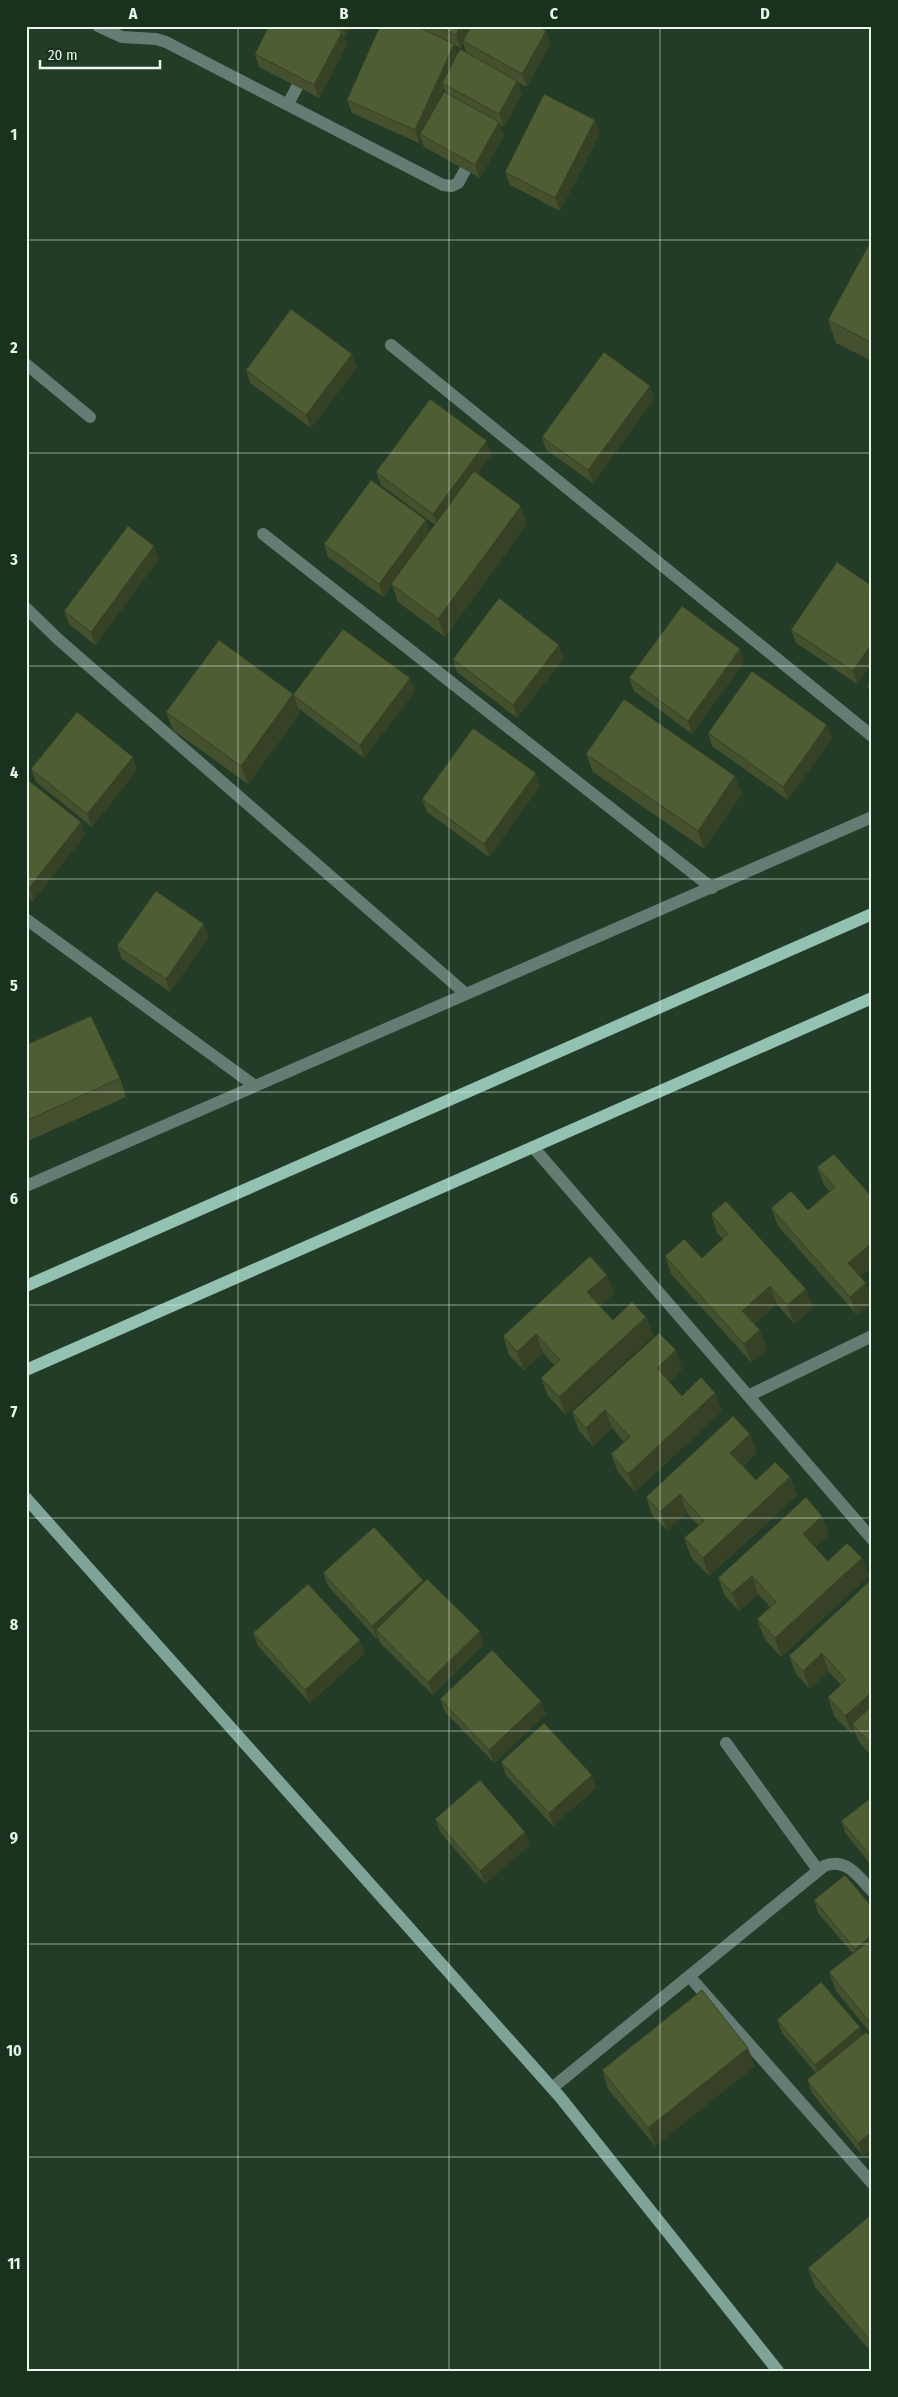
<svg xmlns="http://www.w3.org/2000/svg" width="898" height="2397" font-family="'Fira Sans Condensed',sans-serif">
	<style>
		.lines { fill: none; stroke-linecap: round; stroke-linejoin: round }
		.lane { stroke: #657c75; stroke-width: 12 }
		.street { stroke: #657c75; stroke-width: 12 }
		.secondary { stroke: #7fa398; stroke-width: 12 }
		.primary { stroke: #93c2b3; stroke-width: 12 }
		.wall { fill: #44502e; fill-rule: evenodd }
		.shaded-wall { fill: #374125 }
		.building { fill: #4f5d35; stroke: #374125 }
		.grid { fill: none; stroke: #e9f8eb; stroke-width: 1; stroke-opacity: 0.55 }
		.neatline { fill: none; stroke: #e9f8eb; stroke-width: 2 }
		.grid-label { font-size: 16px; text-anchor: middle; font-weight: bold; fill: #e9f8eb }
	</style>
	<rect width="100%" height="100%" fill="#233c27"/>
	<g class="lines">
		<path class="lane" d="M726 1743 818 1870"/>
		<path class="street" d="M98 26 122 37 156 39 166 42 443 185 452 186 458 183 473 156
			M288 104 305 72
			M391 345 872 736
			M26 364 90 417
			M263 534 712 888
			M26 608 59 640 466 994
			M26 919 255 1086
			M533 1147 872 1539
			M26 1186 872 817
			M748 1396 872 1336
			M689 1976 872 2183
			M552 2088 824 1866C846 1857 858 1876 872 1891"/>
		<path class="secondary" d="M26 1498 560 2097 778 2371"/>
		<path class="primary" d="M26 1286 872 914
			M26 1370 872 998"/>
	</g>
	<path class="wall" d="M269 26H351L345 37H344L347 45 319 98 259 67 255 54Z
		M380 26H471L468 32 546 31 550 44 527 87 517 82 522 94 504 127 500 124 504 135 480 178 424 147 421 139 419 143 352 113 347 100ZM463 43 467 54H457L454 45 461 48ZM444 88 446 93 438 102Z
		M600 133 560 211 510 185 505 172Z
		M872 239V361L836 343 828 320Z
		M357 367 311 428 250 383 246 370Z
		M650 386 654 399 593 483 546 450 542 437Z
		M492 454 477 474 527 524 445 637 398 602 392 585 383 597 328 557 324 544 430 531 435 525 381 485 376 472Z
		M159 559 95 645 69 624 64 611Z
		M837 562 857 684 796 643 791 630Z
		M740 649 744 662 692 734 634 691 629 678Z
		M564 658 517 718 457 672 453 659Z
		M410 678 415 691 364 758 298 708 300 713 248 784 173 730 166 712Z
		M872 679V698L867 685Z
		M708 733 832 738 788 800 712 746Z
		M586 754 742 794 704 849 593 772Z
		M133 757 137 770 92 827 36 782 31 769Z
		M26 782 85 835 33 901 26 896Z
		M540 786 489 857 427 812 422 799Z
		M204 924 209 937 170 992 122 959 117 946Z
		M26 1045 120 1078 126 1097 26 1142Z
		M834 1154 860 1277 872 1299V1302L857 1315 778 1226 771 1208 808 1210 830 1192 824 1185 817 1167Z
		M711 1214 806 1289 813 1307 794 1324 777 1304 754 1324 767 1349 751 1362 671 1274 665 1256 702 1258 723 1239 717 1233Z
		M607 1275 614 1293 600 1306 613 1320 646 1317 653 1336 566 1415 548 1396 541 1378 555 1366 543 1353 524 1370 509 1355 503 1336Z
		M682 1369 669 1382 682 1396 715 1393 722 1411 635 1492 618 1472 611 1454 624 1442 612 1428 593 1446 579 1431 572 1412Z
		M750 1434 757 1453 743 1466 756 1480 790 1477 797 1496 709 1576 691 1557 684 1538 699 1526 687 1513 667 1530 652 1515 646 1497Z
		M822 1516 829 1534 815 1547 828 1561 862 1558 869 1576 781 1657 764 1638 757 1619 770 1607 758 1594 739 1611 725 1596 718 1578Z
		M323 1573 424 1582 484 1644 433 1695 380 1643 378 1637 377 1639 328 1586Z
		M872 1579V1756L859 1742 855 1732 852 1734 834 1716 828 1697 841 1685 829 1672 810 1689 796 1674 789 1656Z
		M253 1633 365 1653 310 1703 258 1646Z
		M440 1699 541 1701 546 1714 494 1763 445 1712Z
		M501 1762 592 1775 596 1788 553 1826 506 1775Z
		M872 1797V1866L846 1834 841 1821Z
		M435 1819 525 1832 530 1845 485 1884 440 1832Z
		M814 1900 872 1907V2035L836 1991 829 1972 853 1954 818 1913Z
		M821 1982 863 2156 812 2093 807 2080 816 2073 782 2033 777 2020Z
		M755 2066 655 2146 608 2089 602 2070Z
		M872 2214V2353L815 2287 808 2268Z"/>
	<path class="shaded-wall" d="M341 26H351L345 37Z
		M460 26H471L464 42 463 41V43L461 48 456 35Z
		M546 31 550 44 527 87 522 74Z
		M342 32 347 45 319 98 314 85Z
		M454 44 458 57 442 83 444 88 423 136 420 134 421 139 419 143 415 130Z
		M517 81 522 94 504 127 499 114Z
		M595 120 600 133 560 211 555 198Z
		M499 122 504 135 480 178 475 165Z
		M352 354 357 367 311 428 306 415Z
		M650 386 654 399 593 483 588 470Z
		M487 441 492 454 438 527 433 514Z
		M521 506 527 524 445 637 438 619Z
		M426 520 430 533 391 584 392 585 383 597 379 584Z
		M154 546 159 559 95 645 91 632Z
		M872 643V663L857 684 853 671Z
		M559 645 564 658 517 718 513 705Z
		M740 649 744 662 692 734 688 721Z
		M410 678 415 691 364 758 360 745Z
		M293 694 300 713 248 784 241 766Z
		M827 725 832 738 788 800 783 787Z
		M133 757 137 770 92 827 87 814Z
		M536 773 540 786 489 857 484 844Z
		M735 776 742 794 704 849 698 831Z
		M81 822 85 835 33 901 29 888Z
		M204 924 209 937 170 992 166 979Z
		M872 1243V1267L855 1281 848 1263Z
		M607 1275 614 1293 594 1311 587 1292Z
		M866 1283 872 1299V1302L857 1315 850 1297Z
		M770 1286 777 1304 749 1329 742 1311Z
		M806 1289 813 1307 794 1324 787 1305Z
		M646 1317 653 1336 566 1415 559 1397Z
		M760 1330 767 1349 751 1362 744 1344Z
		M536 1334 543 1353 524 1370 517 1352Z
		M676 1350 682 1369 663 1387 657 1368Z
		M715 1393 722 1411 635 1492 628 1474Z
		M605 1410 612 1428 593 1446 586 1428Z
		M750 1434 757 1453 737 1471 730 1453Z
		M790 1477 797 1496 709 1576 703 1558Z
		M680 1494 687 1513 667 1530 660 1512Z
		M822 1516 829 1534 810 1552 803 1534Z
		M862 1558 869 1576 781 1657 775 1638Z
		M752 1576 758 1594 739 1611 732 1593Z
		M423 1580 427 1593 376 1630 378 1637 377 1639 372 1626Z
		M480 1631 484 1644 433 1695 428 1682Z
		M360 1640 365 1653 310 1703 305 1690Z
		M822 1653 829 1672 810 1689 803 1671Z
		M872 1692V1716L852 1724 855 1732 852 1734 845 1716Z
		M541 1701 546 1714 494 1763 489 1750Z
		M592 1775 596 1788 553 1826 549 1813Z
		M525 1832 530 1845 485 1884 480 1871Z
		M872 1935V1951L859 1962 855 1949Z
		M860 2027 864 2040 820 2078 815 2065Z
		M748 2048 755 2066 655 2146 648 2128Z
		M872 2132V2149L863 2156 858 2143Z"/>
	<path class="building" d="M269 26H331L342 32 314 85 255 54Z
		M380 26H416L454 44 415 130 347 100Z
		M436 26H460L456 35Z
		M471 26H537L546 31 522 74 463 41Z
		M460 49 517 81 499 114 442 83Z
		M444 92 499 122 475 165 420 134Z
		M544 94 595 120 555 198 505 172Z
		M872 239V343L828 320Z
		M291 309 352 354 306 415 246 370Z
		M604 352 650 386 588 470 542 437Z
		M430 399 487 441 433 514 376 472Z
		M474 471 521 506 438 619 391 584Z
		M371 480 426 520 379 584 324 544Z
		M128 526 154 546 91 632 64 611Z
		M837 562 872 586V643L853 671 791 630Z
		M499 598 559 645 513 705 453 659Z
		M682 606 740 649 688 721 629 678Z
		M343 629 410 678 360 745 293 695Z
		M219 640 293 694 241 766 166 712Z
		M752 671 827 725 783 787 708 733Z
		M872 679V688L867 685Z
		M624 699 735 776 698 831 586 754Z
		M77 712 133 757 87 814 31 769Z
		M473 728 536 773 484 844 422 799Z
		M28 780 81 822 29 888 26 886V782Z
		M156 891 204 924 166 979 117 946Z
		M91 1016 120 1078 26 1121V1045Z
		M834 1154 872 1197V1243L848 1263 866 1283 850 1297 771 1208 791 1191 808 1210 835 1187 817 1167Z
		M726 1201 806 1289 787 1305 770 1286 742 1311 760 1330 744 1344 665 1256 684 1239 702 1258 728 1234 711 1214Z
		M590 1256 607 1275 587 1292 613 1320 632 1302 646 1317 559 1397 541 1378 560 1360 536 1334 517 1352 503 1336Z
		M659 1333 676 1350 657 1368 682 1396 701 1377 715 1393 628 1474 611 1454 630 1437 605 1410 586 1428 572 1412Z
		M733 1416 750 1434 730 1453 756 1480 775 1462 790 1477 703 1558 684 1538 704 1521 680 1494 660 1512 646 1497Z
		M806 1497 822 1516 803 1534 828 1561 847 1543 862 1558 775 1638 757 1619 776 1602 752 1576 732 1593 718 1578Z
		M374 1527 423 1580 372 1626 323 1573Z
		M427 1579 480 1631 428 1682 376 1630Z
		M872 1579V1692L845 1716 828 1697 846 1680 822 1653 803 1671 789 1656Z
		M308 1584 360 1640 305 1690 253 1633Z
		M492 1650 541 1701 489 1750 440 1699Z
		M872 1706V1745L852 1724Z
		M544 1723 592 1775 549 1813 501 1762Z
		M480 1780 525 1832 480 1871 435 1819Z
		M872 1797V1858L841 1821Z
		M845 1875 872 1907V1935L855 1949 814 1900Z
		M872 1939V2025L829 1972Z
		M821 1982 860 2027 815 2065 777 2020Z
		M702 1990 748 2048 648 2128 602 2070Z
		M866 2032 872 2038V2132L858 2143 807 2080Z
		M872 2214V2342L808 2268Z"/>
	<path class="grid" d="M238 26V2371M449 26V2371M660 26V2371M26 240H872M26 453H872M26 666H872M26 879H872M26 1092H872M26 1305H872M26 1518H872M26 1731H872M26 1944H872M26 2157H872"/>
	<rect width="898" height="2397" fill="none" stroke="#18321e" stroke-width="55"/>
	<path d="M40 60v8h120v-8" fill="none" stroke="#e9f8eb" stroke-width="2.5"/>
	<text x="48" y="60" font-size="15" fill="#e9f8eb" stroke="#18321e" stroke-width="4" paint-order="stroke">20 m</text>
	<rect x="28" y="28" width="842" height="2342" class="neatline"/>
	<g class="grid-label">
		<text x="133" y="19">A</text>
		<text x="344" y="19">B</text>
		<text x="554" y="19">C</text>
		<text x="765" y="19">D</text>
		<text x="14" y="140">1</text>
		<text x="14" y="353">2</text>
		<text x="14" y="565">3</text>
		<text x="14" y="778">4</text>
		<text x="14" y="991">5</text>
		<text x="14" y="1204">6</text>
		<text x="14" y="1417">7</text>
		<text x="14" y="1630">8</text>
		<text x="14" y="1843">9</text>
		<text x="14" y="2056">10</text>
		<text x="14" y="2269">11</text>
	</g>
</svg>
